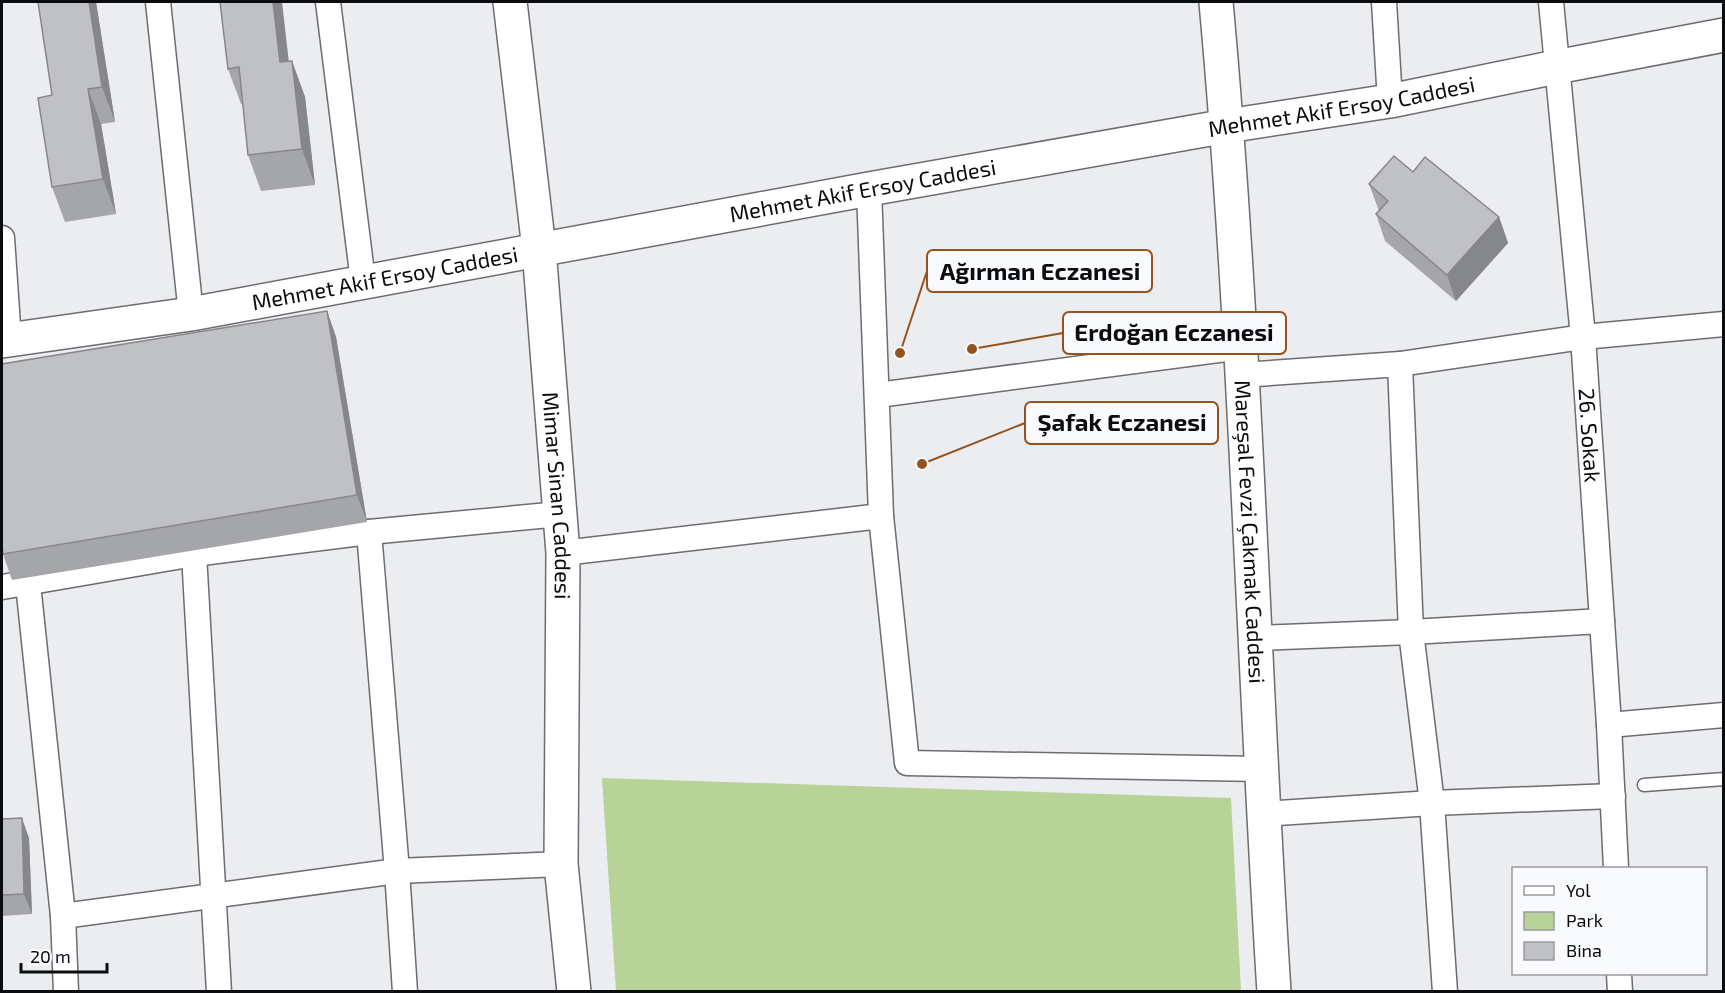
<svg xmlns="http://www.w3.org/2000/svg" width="1725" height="993" font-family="'Exo 2',sans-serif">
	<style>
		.green { fill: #b8d397 }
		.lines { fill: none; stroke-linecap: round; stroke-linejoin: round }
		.lane-casing { stroke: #6c6d70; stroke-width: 15 }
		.street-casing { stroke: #6c6d70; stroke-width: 27 }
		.secondary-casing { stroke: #6c6d70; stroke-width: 36 }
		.lane { stroke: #fff; stroke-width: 12 }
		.street { stroke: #fff; stroke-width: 24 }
		.secondary { stroke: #fff; stroke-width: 33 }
		.wall { fill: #a5a6a9 }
		.shaded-wall { fill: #86878a }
		.building { fill: #c0c1c5; stroke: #86878a; stroke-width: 1.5 }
		.labels { text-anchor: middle; stroke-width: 6; stroke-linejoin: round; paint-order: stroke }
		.street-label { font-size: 22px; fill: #0b0c0d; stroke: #f9fafe }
		.leader { fill: none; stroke: #94531e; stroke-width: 2 }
		.callout-dot { fill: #94531e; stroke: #f9fafe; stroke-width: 2 }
		.callout { fill: #f9fafe; stroke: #94531e; stroke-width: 2 }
		.callout-label { font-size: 24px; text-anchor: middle; font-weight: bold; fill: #0b0c0d }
	</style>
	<rect width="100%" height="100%" fill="#ecedf1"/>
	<path class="green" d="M602 778 1231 798 1241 991H616Z"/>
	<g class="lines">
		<defs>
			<path id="lane" d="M1644 785 1724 779"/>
			<g id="street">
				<path d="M158 2 191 314"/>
				<path d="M328 2 363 281"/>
				<path d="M1384 2 1390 101"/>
				<path id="s1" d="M1551 2 1583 337 1609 725 1616 868"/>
				<path d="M2 238 9 340"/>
				<path d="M1400 364 1583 337 1724 324"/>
				<path d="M1242 375 1400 364 1411 632 1432 803 1445 992"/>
				<path d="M878 395 1241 347"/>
				<path d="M881 516 907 763 1261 769"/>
				<path d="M369 532 397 871 405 992"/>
				<path d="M563 553 881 516 869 189"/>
				<path d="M194 554 219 992"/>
				<path d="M28 584 63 916 66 992"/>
				<path d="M2 587 194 554 369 532 560 514"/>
				<path d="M1255 638 1411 632 1602 621"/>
				<path d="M1609 725 1724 715"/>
				<path d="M1263 814 1432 803 1613 796"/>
				<path d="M63 916 397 871 561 864"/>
				<path d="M1619 974 1620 992"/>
			</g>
			<g id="secondary">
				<path id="s2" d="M510 2 539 249 563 553 561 864 574 992"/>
				<path id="s3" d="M1216 2C1246 331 1253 662 1274 992"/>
				<path id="s4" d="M2 341 191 314 869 189 1227 126 1390 101 1556 67 1724 35"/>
			</g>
		</defs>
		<use href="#lane" class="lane-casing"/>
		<use href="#street" class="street-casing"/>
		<use href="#secondary" class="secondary-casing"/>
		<use href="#lane" class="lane"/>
		<use href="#street" class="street"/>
		<use href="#secondary" class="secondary"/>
	</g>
	<path class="wall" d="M38 2H96L115 122 101 124 116 214 65 222 52 187V95Z
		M292 61 305 97 315 185 261 191 248 155 243 104H241L228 69Z
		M1413 172 1499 217 1508 243 1456 301 1385 241 1376 214 1379 211 1369 184Z
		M327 311 336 337 367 522 12 580 3 554Z
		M2 819 29 838 32 914 2 916Z"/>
	<path class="shaded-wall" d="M89 2H96L115 122 102 87Z
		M273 2H282L293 98 280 62Z
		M292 61 305 97 315 185 302 149Z
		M88 89 101 124 116 214 103 179Z
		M1499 217 1508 243 1456 301 1447 275Z
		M327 311 336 337 367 522 357 495Z
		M22 818 29 838 32 914 24 894Z"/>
	<path class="building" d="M38 2H89L102 87 88 89 103 179 52 187 38 98 52 95Z
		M220 2H273L280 62 292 61 302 149 248 155 239 67 228 69Z
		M1394 156 1413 172 1425 157 1499 217 1447 275 1376 214 1388 201 1369 184Z
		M327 311 357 495 3 554 2 546V364Z
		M22 818 24 894 2 895V819Z"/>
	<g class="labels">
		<g class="street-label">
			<text dy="8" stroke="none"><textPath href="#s4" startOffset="1360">Mehmet Akif Ersoy Caddesi</textPath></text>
			<text dy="8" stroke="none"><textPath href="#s4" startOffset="874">Mehmet Akif Ersoy Caddesi</textPath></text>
			<text dy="8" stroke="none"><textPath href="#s4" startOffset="388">Mehmet Akif Ersoy Caddesi</textPath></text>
			<text dy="8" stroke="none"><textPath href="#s1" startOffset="435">26. Sokak</textPath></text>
			<text dy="8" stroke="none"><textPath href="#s2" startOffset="496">Mimar Sinan Caddesi</textPath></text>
			<text dy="8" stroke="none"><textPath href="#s3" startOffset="531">Mareşal Fevzi Çakmak Caddesi</textPath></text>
		</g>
	</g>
	<path class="leader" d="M900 353L927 271M972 349L1063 333M922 464L1025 423"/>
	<g class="callout-dot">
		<circle cx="900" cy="353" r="6"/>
		<circle cx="972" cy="349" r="6"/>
		<circle cx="922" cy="464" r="6"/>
	</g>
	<g class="callout">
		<rect x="927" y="250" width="225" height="42" rx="6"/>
		<rect x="1063" y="312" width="223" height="42" rx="6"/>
		<rect x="1025" y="402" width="193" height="42" rx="6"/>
	</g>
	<g class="callout-label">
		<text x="1040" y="280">Ağırman Eczanesi</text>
		<text x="1174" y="341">Erdoğan Eczanesi</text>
		<text x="1122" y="431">Şafak Eczanesi</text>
	</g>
	<rect width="1725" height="993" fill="none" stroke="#0b0c0d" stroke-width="6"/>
	<rect x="1512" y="867" width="195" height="108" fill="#f9fafe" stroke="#9a9b9e" stroke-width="1.5"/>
	<rect x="1524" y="886" width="30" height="9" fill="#ffffff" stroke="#9a9b9e" stroke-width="1.5"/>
	<text x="1566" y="897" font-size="18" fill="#0b0c0d">Yol</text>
	<rect x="1524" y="912" width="30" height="18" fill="#b8d397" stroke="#9a9b9e" stroke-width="1.5"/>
	<text x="1566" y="927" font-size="18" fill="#0b0c0d">Park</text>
	<rect x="1524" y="942" width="30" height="18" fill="#c0c1c5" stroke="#9a9b9e" stroke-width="1.5"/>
	<text x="1566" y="957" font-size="18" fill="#0b0c0d">Bina</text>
	<path d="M21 963v9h86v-9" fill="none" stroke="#0b0c0d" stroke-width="3"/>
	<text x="30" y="963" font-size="18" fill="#0b0c0d" stroke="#f9fafe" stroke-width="4.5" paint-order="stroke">20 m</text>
</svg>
